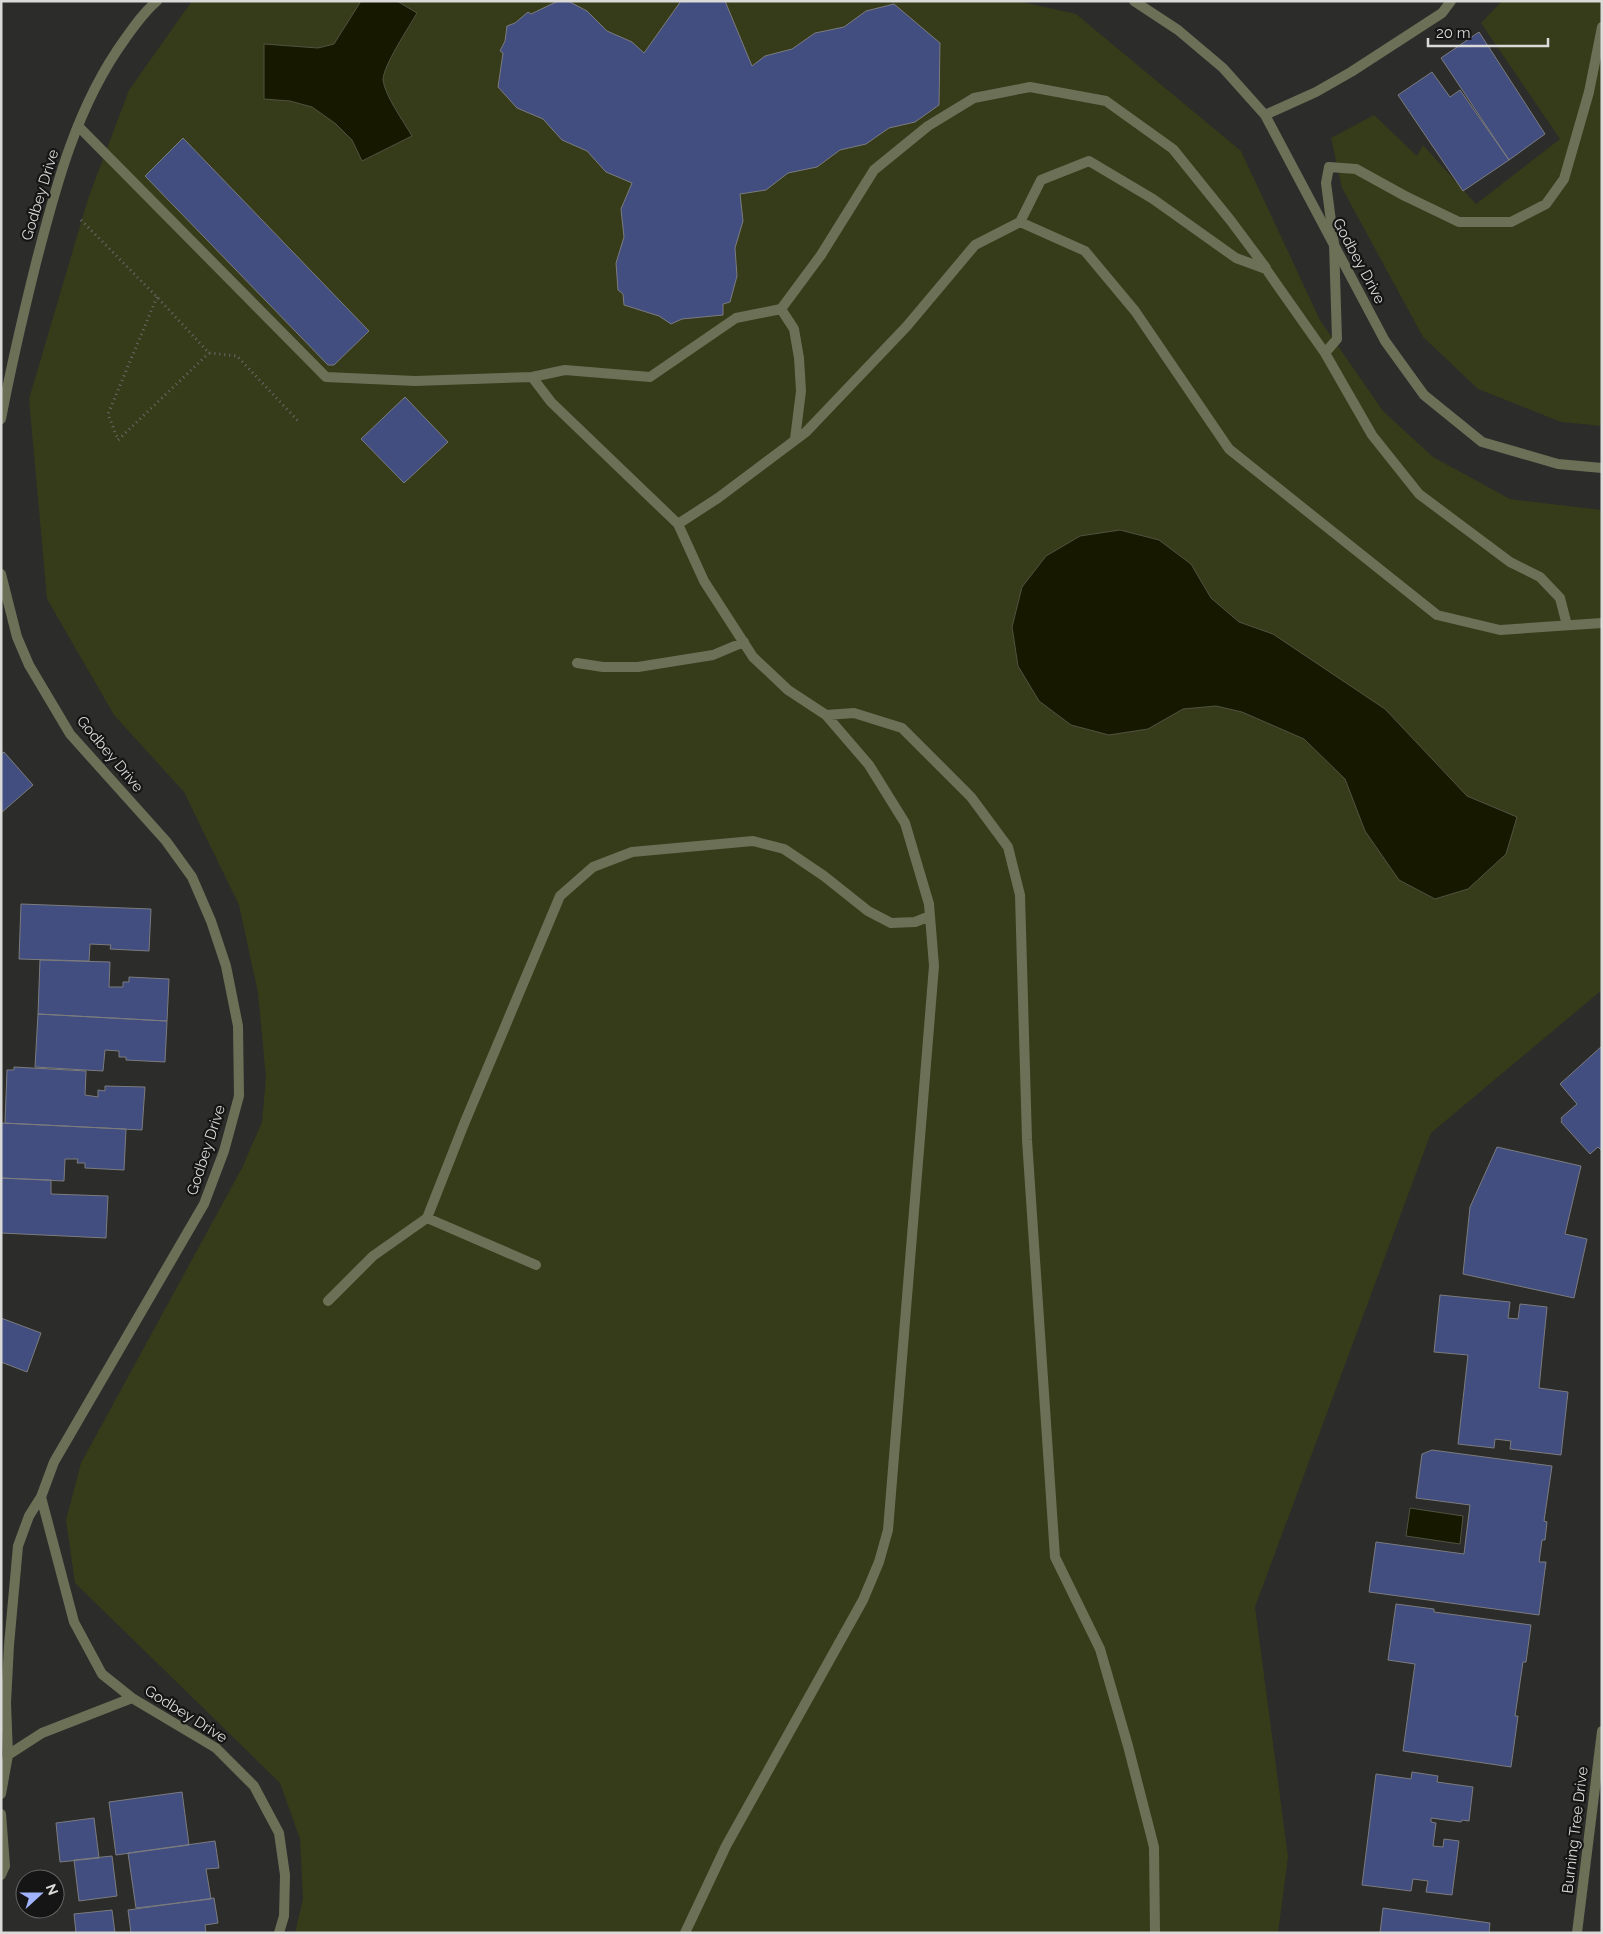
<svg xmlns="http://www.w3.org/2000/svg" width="1603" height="1934" font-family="Raleway,sans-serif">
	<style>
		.green { fill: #363b1a }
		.water { fill: #161900; stroke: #515341 }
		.building { fill: #424d80; stroke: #7b7c7e }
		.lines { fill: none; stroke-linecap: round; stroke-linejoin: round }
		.path { stroke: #6a6b69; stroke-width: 3; stroke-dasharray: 1 4; stroke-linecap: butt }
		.service { stroke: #6c7057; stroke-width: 10 }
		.minor { stroke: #6c7057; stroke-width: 10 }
		.labels { text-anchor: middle; stroke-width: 4.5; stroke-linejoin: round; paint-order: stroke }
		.street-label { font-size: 15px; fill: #dadbd9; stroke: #141514 }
	</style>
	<rect width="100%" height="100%" fill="#2c2c2a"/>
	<path class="green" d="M192 1H1018L1076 14 1241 151 1320 320 1383 411 1433 457 1510 499 1602 510V990L1431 1133 1255 1607 1288 1857 1278 1933H295L303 1899 300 1839 280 1783 75 1583 66 1520 81 1463 242 1168 262 1122 266 1078 258 993 239 905 184 792 114 715 47 599 29 399 88 199 129 90Z
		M1502 1H1602V426L1561 422 1478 389 1423 337 1342 188 1331 138 1374 115 1417 156 1423 145 1476 204 1560 139 1481 23Z"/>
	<path class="water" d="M361 1H397L417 13C409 27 383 66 383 80 385 96 404 122 412 136L362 161 352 140 336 124 312 107 290 101 264 99V44L318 48 334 44Z
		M1120 530 1159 540 1191 564 1211 598 1239 622 1273 634 1385 709 1467 796 1517 817 1506 854 1468 889 1435 899 1399 880 1365 831 1345 779 1304 739 1242 712 1216 706 1183 709 1148 729 1109 735 1071 725 1039 701 1018 666 1012 627 1022 587 1046 556 1080 536Z
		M1410 1508 1463 1516 1460 1544 1406 1536Z"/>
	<path class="building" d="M558 1H568L587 11 607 31 632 42 644 53 681 1H725L752 66 765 56 792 49 815 33 844 27 866 11 894 4 940 43 939 105 915 122 889 128 866 144 840 150 817 167 788 173 766 190 740 194 743 221 735 248 737 276 730 302 723 304V315L682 319 671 324 659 316 624 305 623 294 618 290 616 263 624 237 621 209 632 183 606 172 587 151 562 140 543 119 517 108 498 87 503 53 500 51 505 41 507 26 515 23 528 12 531 14Z
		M1479 32 1545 134 1509 160 1441 58Z
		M1432 72 1450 97 1460 90 1509 160 1463 191 1398 95Z
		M183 138 369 331 334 365H328L145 176Z
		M405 397 448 442 404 483 361 439Z
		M4 752 33 785 1 813V754Z
		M21 904 151 909 149 951 110 949 111 945 90 944 89 961 19 959Z
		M40 960 110 962 109 987H123V982H129V977L169 979 167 1021 38 1014Z
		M38 1014 167 1021 165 1062 126 1060V1057H119V1051L105 1050 103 1071 35 1067Z
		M1602 1046V1151L1598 1147 1590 1154 1561 1122 1562 1120 1561 1118 1577 1104 1560 1084Z
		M14 1067 86 1071 85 1095 98 1097V1090L105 1091V1086L145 1087 142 1130 5 1123 7 1070H14Z
		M1 1123 126 1129 124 1170 85 1168V1163H77L78 1159H65L64 1181 1 1178Z
		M1497 1147 1581 1166 1565 1234 1587 1239 1574 1298 1463 1274 1470 1207Z
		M1 1178 51 1180V1194L108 1196 106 1238 1 1233Z
		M1440 1295 1510 1302 1508 1318 1518 1319 1520 1304 1547 1307 1539 1388 1568 1392 1561 1455 1510 1449 1511 1441 1495 1439 1494 1448 1458 1444 1468 1355 1434 1352Z
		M1 1318 41 1333 27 1372 1 1362Z
		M1432 1450 1552 1466 1544 1521 1547 1522 1545 1540H1542L1539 1562H1546L1539 1615 1369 1592 1376 1542 1464 1554 1470 1505 1416 1498 1422 1454Z
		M1396 1604 1434 1609V1612L1531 1625 1526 1662H1523L1515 1716H1518L1511 1767 1403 1751 1415 1664 1388 1660Z
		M1412 1772 1438 1776 1437 1782 1473 1787 1469 1821 1462 1820 1461 1822 1431 1818V1822L1436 1823 1433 1846 1443 1847 1444 1839 1459 1841 1452 1895 1426 1892 1428 1881 1413 1879 1411 1891 1362 1885 1376 1774 1411 1779Z
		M182 1792 189 1845 116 1855 109 1802Z
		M94 1818 99 1858 60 1862 56 1823Z
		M215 1841 219 1868 206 1869 211 1899 136 1908 128 1853Z
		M112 1856 117 1896 79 1901 74 1860Z
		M214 1898 218 1923 205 1925 206 1933H131L128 1910Z
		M1383 1908 1490 1923 1489 1933H1380Z
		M112 1910 115 1933H76L74 1914Z"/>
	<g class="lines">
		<path class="path" d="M81 220 157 297 209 353 237 356 299 422
			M157 297 108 414 118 440 209 353"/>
		<path class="service" d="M78 126 326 377 415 381 532 377
			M1020 222 1085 251 1135 311 1229 449 1437 615 1500 630 1602 623
			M781 309 821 255 874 170 928 126 974 98 1030 87 1106 101 1173 149 1231 221 1266 268
			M1325 353 1337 339 1334 244 1326 183 1329 167 1356 169 1405 196 1459 222H1511L1546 204 1564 179 1589 92 1602 27
			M678 524 718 498 806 432 907 326 975 245 1020 222 1041 180 1089 161 1153 199 1236 258 1266 269 1325 353 1372 435 1419 494 1510 562 1540 577 1560 598 1567 625
			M577 663 603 667H638L713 655 744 642
			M826 715 854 713 902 728 971 797 1008 847 1020 895 1027 1140 1055 1557 1100 1649 1128 1746 1154 1847 1155 1933
			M427 1218 464 1124 560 896 593 867 632 852 753 841 784 849 824 876 868 911 891 923 915 922 930 916
			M328 1301 373 1256 427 1218 536 1265
			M1 1814 5 1866 1 1875
			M685 1933 726 1846 863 1600 879 1562 888 1530 934 966 929 904 905 823 869 765 826 715 788 690 753 657 704 581 678 524 551 402 532 377 565 370 650 377 736 318 781 309 794 329 799 358 801 391 795 439"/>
		<path class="minor" d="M1134 1 1178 30 1223 68 1265 115 1385 341 1424 395 1482 442 1558 464 1602 468
			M1265 115 1316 92 1351 72 1442 13 1451 1
			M1 419C11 367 23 315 36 263 56 185 77 105 125 39 135 25 144 12 157 1
			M1 574 17 637 29 665 70 734 166 841 192 877 211 921 226 966 238 1026 239 1096 224 1151 204 1204 54 1462 41 1497 29 1516 18 1546 9 1645 6 1703 8 1755 1 1794
			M41 1497 74 1622 102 1674 132 1698
			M8 1755 42 1733 132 1698 216 1748 254 1786 279 1833 285 1875 284 1916 279 1933
			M1577 1933 1602 1731"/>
	</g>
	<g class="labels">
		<g class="street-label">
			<text transform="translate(40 195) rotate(-73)" y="5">Godbey Drive</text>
			<text transform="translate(1359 261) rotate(62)" y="5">Godbey Drive</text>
			<text transform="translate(110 754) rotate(50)" y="5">Godbey Drive</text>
			<text transform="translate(206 1150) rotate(-72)" y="5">Godbey Drive</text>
			<text transform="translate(186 1714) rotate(32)" y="5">Godbey Drive</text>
			<text transform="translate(1575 1830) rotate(-83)" y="5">Burning Tree Drive</text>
		</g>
	</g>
	<rect width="1603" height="1934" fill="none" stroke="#dadbd9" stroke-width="5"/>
	<g transform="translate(40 1894) rotate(69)"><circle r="24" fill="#141514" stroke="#636463"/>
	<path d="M0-4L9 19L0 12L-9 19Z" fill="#a1b3fd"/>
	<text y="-8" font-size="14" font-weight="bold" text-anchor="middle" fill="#dadbd9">N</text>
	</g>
	<path d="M1428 38v8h120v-8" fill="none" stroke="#dadbd9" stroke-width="2.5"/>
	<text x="1436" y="38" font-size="15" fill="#dadbd9" stroke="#141514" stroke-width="4" paint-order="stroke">20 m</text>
</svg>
